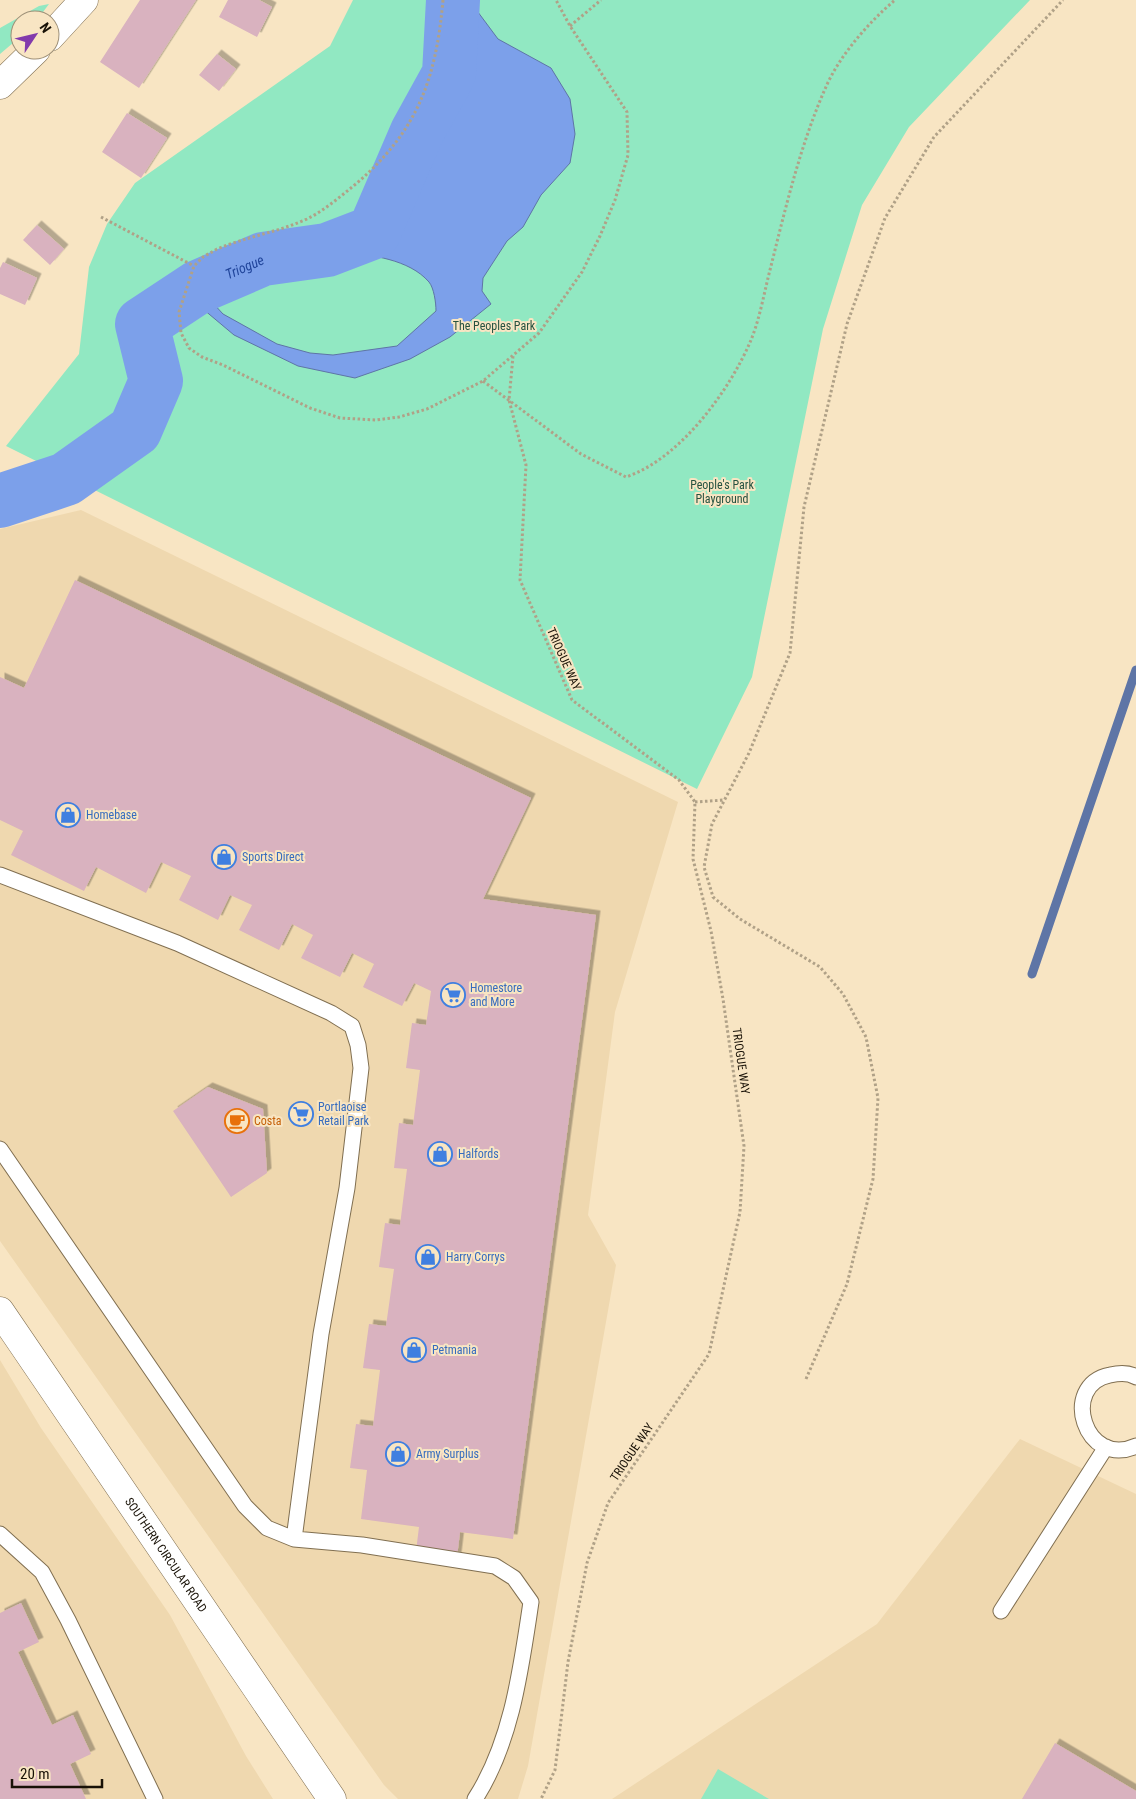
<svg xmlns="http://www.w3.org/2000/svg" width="1136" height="1799" font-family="'Roboto Condensed',sans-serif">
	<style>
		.built { fill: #efd8af }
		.green { fill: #91e8c2 }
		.water { fill: #7ca0ea; stroke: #5e75a6; fill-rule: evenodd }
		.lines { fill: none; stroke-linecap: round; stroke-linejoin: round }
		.stream { stroke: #5e75a6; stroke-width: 9 }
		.river { stroke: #7ca0ea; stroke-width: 54 }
		.building { fill: #d9b2bf; filter: url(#shadow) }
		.lane-casing { stroke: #806f51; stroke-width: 17 }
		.street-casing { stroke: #806f51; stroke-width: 29 }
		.secondary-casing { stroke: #806f51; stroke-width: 29 }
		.path { stroke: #b0a187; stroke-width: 3; stroke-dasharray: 2.5 2.5; stroke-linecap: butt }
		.lane { stroke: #fff; stroke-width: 15 }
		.street { stroke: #fff; stroke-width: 28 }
		.secondary { stroke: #fff; stroke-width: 28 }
		.labels { text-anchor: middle; stroke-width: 4; stroke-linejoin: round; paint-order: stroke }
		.park-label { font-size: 12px; fill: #265240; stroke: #f8e5c3 }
		.street-label { font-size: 12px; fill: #181106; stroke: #f8e5c3 }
		.shop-label { font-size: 12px; fill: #366cbe; stroke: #f8e5c3; text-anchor: start }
		.food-label { font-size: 12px; fill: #c56008; stroke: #f8e5c3; text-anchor: start }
		.water-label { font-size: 14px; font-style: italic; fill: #21459b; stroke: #f8e5c3 }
	</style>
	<defs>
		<filter id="shadow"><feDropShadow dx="4.5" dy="-4.5" stdDeviation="0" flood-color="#0004"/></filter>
	</defs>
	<rect width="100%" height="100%" fill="#f8e5c3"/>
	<path class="built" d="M81 510 678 802 615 1012 588 1215 616 1265 528 1766 518 1799H398L384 1785 0 1241V529Z
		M0 1360 41 1428 170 1615 246 1756 273 1799H0Z
		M1020 1439 1136 1494V1799H612L877 1624Z"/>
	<path class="green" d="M353 0H1030L909 127 862 205 823 329 752 677 697 789 6 446 79 354 89 267 107 224 135 183 330 46Z
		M49 4 37 20H20V37L0 54V28L39 6Z
		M718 1769 769 1799H701Z"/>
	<path class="water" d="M454 0H469L498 39 551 68 570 99 575 134 570 163 541 195 523 227 507 241 483 278 482 291 491 304 450 337 410 359 355 378 298 366 234 335 203 309 199 287 263 259 327 250 374 232 417 132 449 74ZM343 252C371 255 409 259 429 282 434 288 436 303 436 311L397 346 333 355 310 353 277 344 223 314 212 302 214 287 272 263Z"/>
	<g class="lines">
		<path class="stream" d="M1032 974 1136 670"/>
		<path class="river" id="s1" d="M0 501 66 479 135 430 156 381 142 324 198 287 263 259 327 250 374 232 417 132 449 74 453 0"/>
	</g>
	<path class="building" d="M140 0H196L139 88 100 62Z
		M228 0H259L272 7 257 37 219 17Z
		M217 54 236 69 219 91 199 75Z
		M127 113 167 138 141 178 102 152Z
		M37 225 64 249 50 265 23 240Z
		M3 262 37 278 25 305 0 294V268Z
		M75 580 531 798 483 899 596 915 513 1539 460 1532 457 1557 416 1551 419 1527 361 1519 367 1470 350 1468 356 1424 373 1426 380 1370 363 1368 369 1324 386 1326 394 1269 379 1267 385 1223 400 1225 407 1169 394 1168 399 1123 413 1125 420 1070 406 1068 412 1023 426 1025 431 991 414 983 402 1006 363 987 374 964 352 953 340 977 301 958 313 935 292 924 279 950 239 930 252 905 230 895 218 920 179 900 191 876 161 862 146 893 96 867 84 891 11 855 23 831 0 820V677L24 688Z
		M208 1087 263 1109 267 1173 231 1197 173 1111Z
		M21 1603 39 1642 18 1652 52 1725 73 1715 91 1754 70 1764 86 1799H0V1613Z
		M1055 1743 1136 1791V1799H1022Z"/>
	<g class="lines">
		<defs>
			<path id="lane" d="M0 875 177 943 331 1013 352 1026 358 1045 361 1068 347 1188 321 1334 294 1539
				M0 1149 245 1506 267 1528 294 1539 362 1545 495 1566 514 1578 531 1602C521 1668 512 1742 475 1799
				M1136 1377C1128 1372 1119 1373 1110 1375 1059 1385 1085 1469 1136 1446
				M0 1534 42 1572 68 1620 155 1799
				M1001 1611 1106 1447"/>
			<path id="street" d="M50 37 84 0
				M0 85 36 50"/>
			<g id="secondary">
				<path id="s2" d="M0 1311 332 1799"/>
			</g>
		</defs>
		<use href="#lane" class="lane-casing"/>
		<use href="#street" class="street-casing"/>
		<use href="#secondary" class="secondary-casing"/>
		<path class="path" d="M443 0C436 79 418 130 357 183 341 196 325 210 307 219 278 232 246 237 217 249L203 257 194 266 179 312 181 333 189 348 202 357 223 365 310 408 340 418 376 420 399 417 427 409 483 381 539 333 582 272 600 236 615 200 628 155 627 112 570 26 556 0
			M570 26 601 0
			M101 217 194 266
			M513 356 509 400 526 465 520 580 572 700 679 780 695 802 693 859 711 931 723 999 744 1146 740 1212 709 1354 608 1503 587 1563 568 1662 555 1770 541 1799
			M483 381 581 454 626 477C680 459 730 390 751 340 760 318 764 293 770 270 785 210 800 146 825 89 839 56 868 23 895 0
			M695 802 724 800
			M806 1379 847 1284 873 1179 878 1098 866 1037 843 994 820 967 740 919 713 897 704 867 712 824 749 753 790 653 804 507 847 324 885 218 934 137 1063 0"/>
		<use href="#lane" class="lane"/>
		<use href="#street" class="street"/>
		<use href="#secondary" class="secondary"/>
	</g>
	<defs>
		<symbol id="shop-ring" viewBox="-11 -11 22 22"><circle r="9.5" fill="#f8e5c3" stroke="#3f7fe0" stroke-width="1.5"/><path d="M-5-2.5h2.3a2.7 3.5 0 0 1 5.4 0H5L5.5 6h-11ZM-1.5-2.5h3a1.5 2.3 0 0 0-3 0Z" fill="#3f7fe0"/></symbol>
		<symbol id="supermarket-ring" viewBox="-11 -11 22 22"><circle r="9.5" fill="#f8e5c3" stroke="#3f7fe0" stroke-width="1.5"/><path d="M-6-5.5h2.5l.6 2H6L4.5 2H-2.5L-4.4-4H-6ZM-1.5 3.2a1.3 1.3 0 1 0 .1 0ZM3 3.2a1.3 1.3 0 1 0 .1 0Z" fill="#3f7fe0"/></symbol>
		<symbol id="cafe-ring" viewBox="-11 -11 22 22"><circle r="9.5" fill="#f8e5c3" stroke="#e8710a" stroke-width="1.5"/><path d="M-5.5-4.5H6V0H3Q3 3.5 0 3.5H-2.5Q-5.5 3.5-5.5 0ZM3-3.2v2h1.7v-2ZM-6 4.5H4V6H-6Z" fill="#e8710a"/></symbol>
	</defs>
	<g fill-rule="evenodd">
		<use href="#shop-ring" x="54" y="801" width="28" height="28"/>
		<use href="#shop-ring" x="210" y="843" width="28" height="28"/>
		<use href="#supermarket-ring" x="439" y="981" width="28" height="28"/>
		<use href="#supermarket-ring" x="287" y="1100" width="28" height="28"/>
		<use href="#cafe-ring" x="223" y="1107" width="28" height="28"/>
		<use href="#shop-ring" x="426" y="1140" width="28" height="28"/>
		<use href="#shop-ring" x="414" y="1243" width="28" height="28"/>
		<use href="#shop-ring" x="400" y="1336" width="28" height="28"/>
		<use href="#shop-ring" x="384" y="1440" width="28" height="28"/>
	</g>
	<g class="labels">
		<g class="park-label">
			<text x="494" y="330">The Peoples Park</text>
			<text x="722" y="489">People's Park<tspan x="722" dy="14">Playground</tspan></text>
		</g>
		<g class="street-label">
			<text transform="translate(564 659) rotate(66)" y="4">TRIOGUE WAY</text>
			<text transform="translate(741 1061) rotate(82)" y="4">TRIOGUE WAY</text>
			<text transform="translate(632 1452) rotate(-56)" y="4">TRIOGUE WAY</text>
			<text dy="4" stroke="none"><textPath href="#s2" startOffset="295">SOUTHERN CIRCULAR ROAD</textPath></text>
		</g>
		<g class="shop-label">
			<text x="86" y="819">Homebase</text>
			<text x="242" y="861">Sports Direct</text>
			<text x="470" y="992">Homestore<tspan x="470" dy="14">and More</tspan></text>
			<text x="318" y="1111">Portlaoise<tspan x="318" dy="14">Retail Park</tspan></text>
			<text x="458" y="1158">Halfords</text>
			<text x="446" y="1261">Harry Corrys</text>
			<text x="432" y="1354">Petmania</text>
			<text x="416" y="1458">Army Surplus</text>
		</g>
		<g class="food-label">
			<text x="254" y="1125">Costa</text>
		</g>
		<g class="water-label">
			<text dy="5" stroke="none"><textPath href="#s1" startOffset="384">Triogue</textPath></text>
		</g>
	</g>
	<g transform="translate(35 35) rotate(55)"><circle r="24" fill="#f8e5c3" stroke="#9e9077"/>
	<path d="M0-4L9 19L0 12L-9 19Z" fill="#823aac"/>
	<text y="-8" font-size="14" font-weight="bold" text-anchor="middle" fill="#181106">N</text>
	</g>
	<path d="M12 1779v8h90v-8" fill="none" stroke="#181106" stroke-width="2.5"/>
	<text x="20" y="1779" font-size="15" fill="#181106" stroke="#f8e5c3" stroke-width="4" paint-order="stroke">20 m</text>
</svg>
